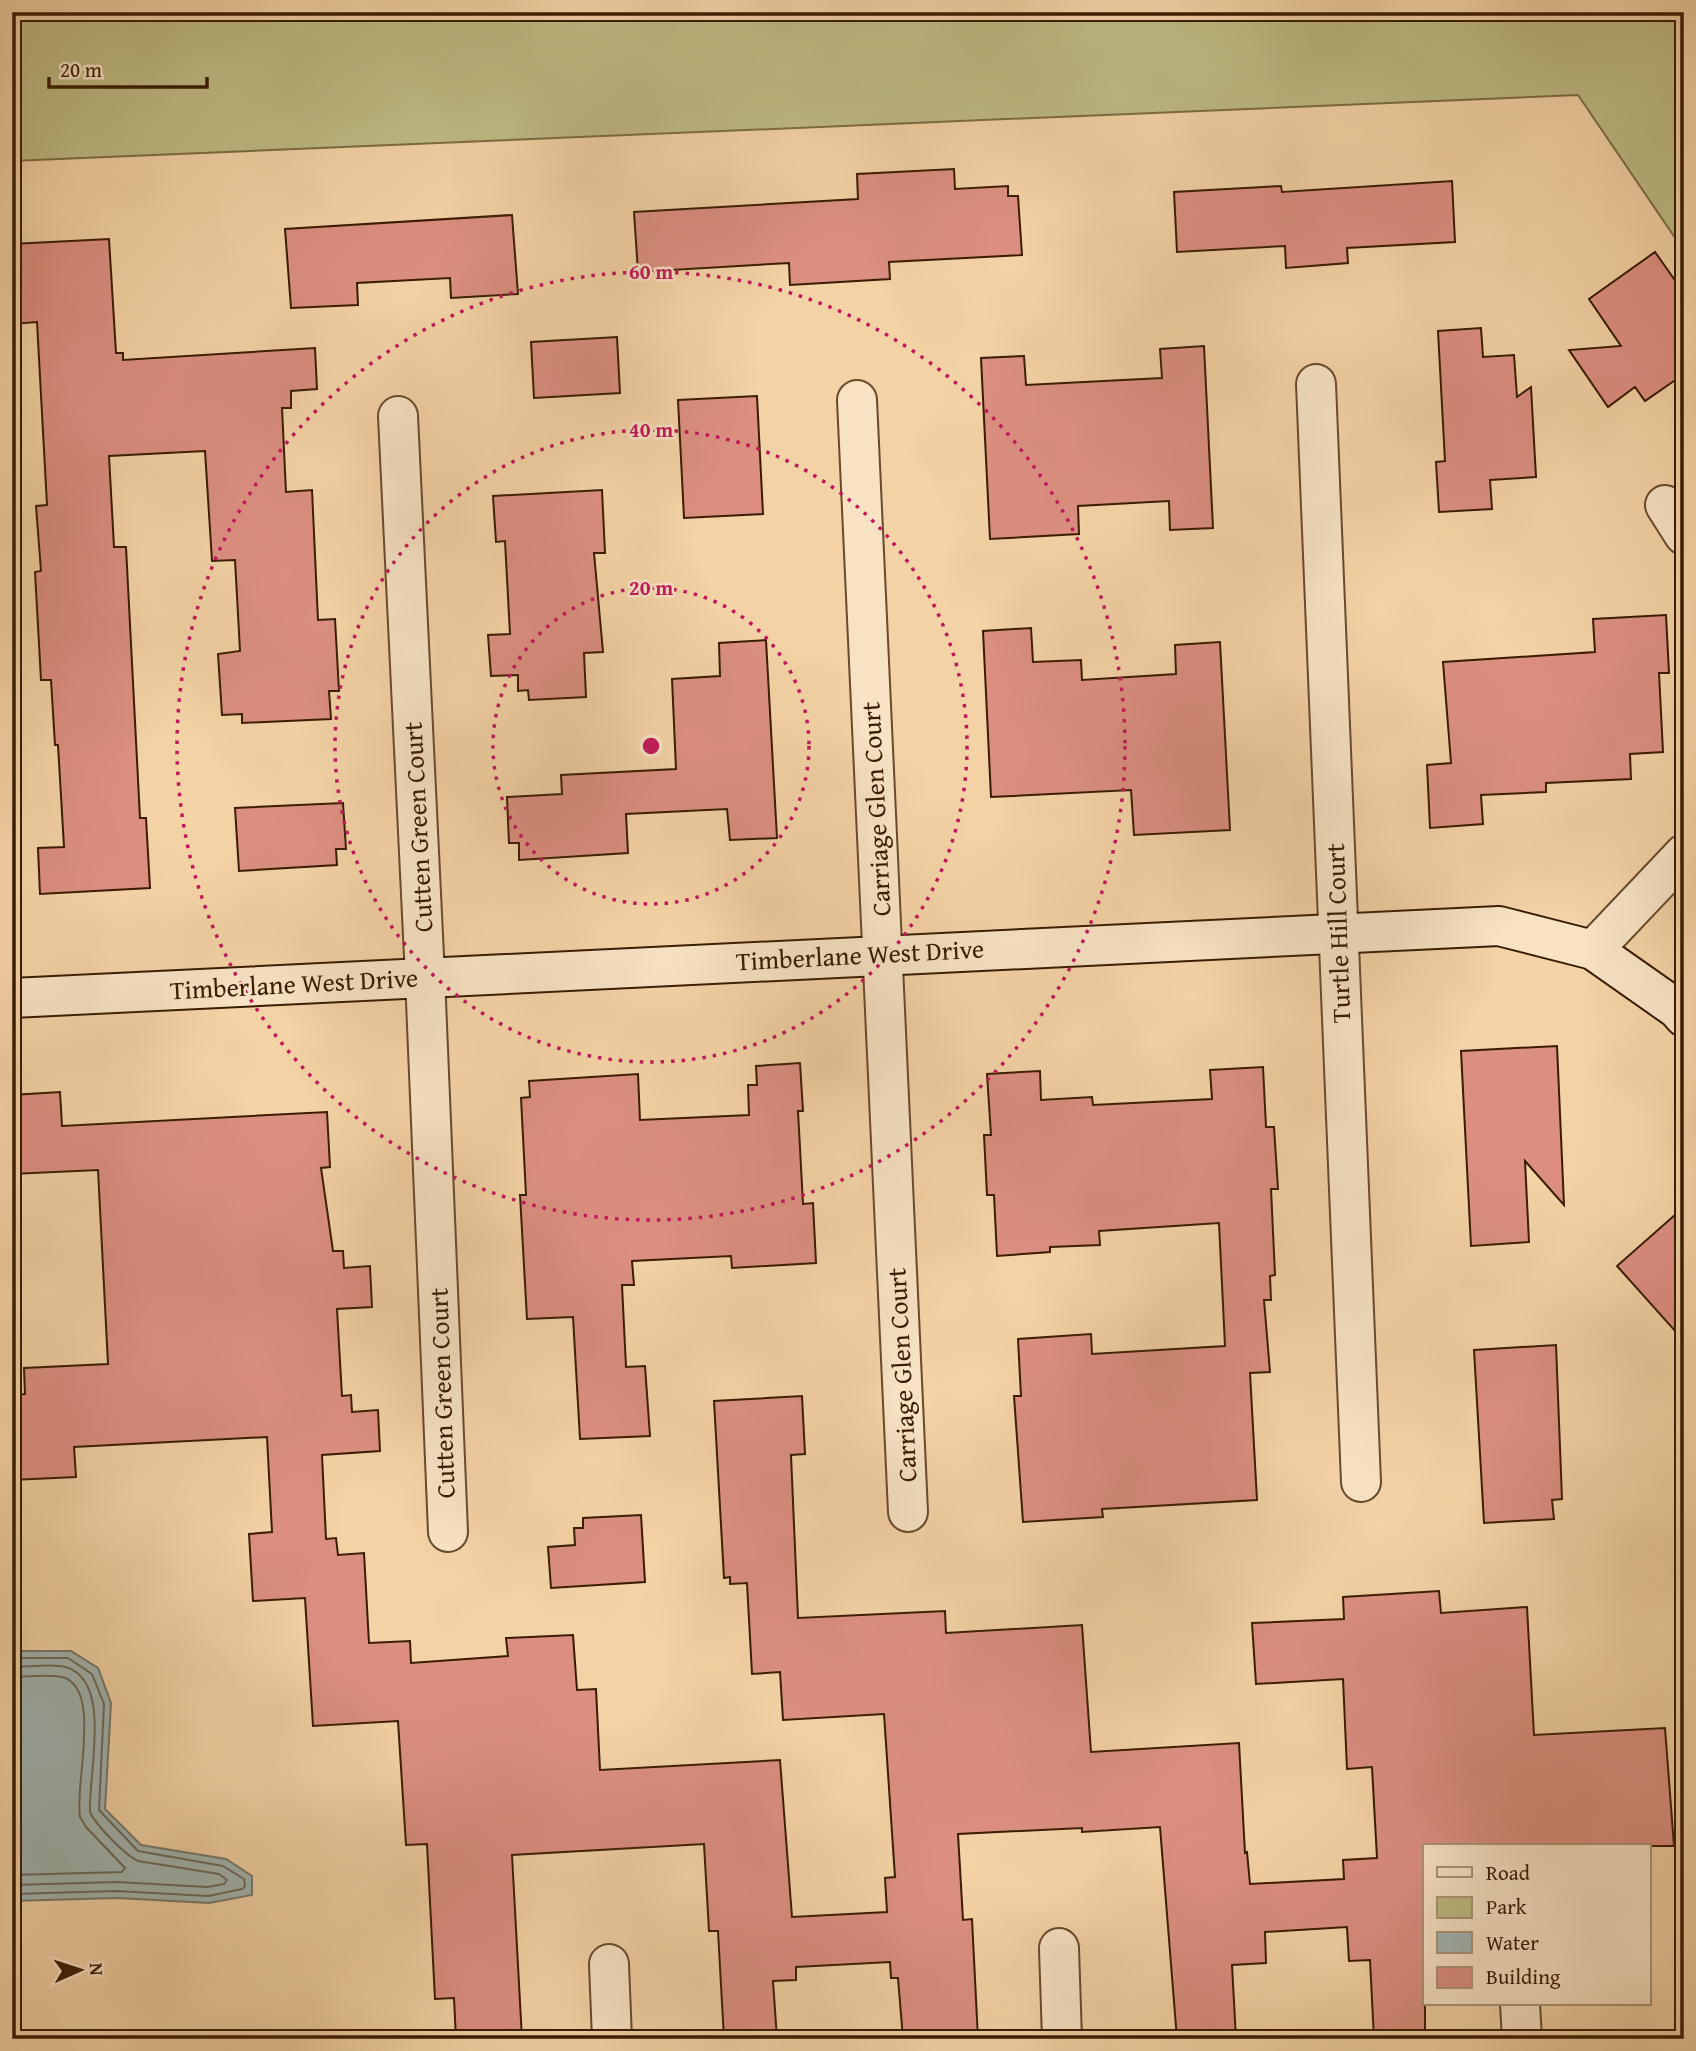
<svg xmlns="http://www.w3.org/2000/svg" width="1696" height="2051" font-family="'Gentium Book Plus',serif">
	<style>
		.green { fill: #bebb84; stroke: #7c6c44; stroke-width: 2 }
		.water { fill: #a0b5b2; stroke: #77786c; stroke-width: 2 }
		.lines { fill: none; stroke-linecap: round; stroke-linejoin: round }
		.shore { stroke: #6c685a; stroke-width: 2 }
		.building { fill: #dc8f81; stroke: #391c03; stroke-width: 2 }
		.street-casing { stroke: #684a2c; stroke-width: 42 }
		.secondary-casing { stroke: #391c03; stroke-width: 42 }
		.street { stroke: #f7e2c4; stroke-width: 38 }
		.secondary { stroke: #f7e2c4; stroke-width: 38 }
		.ring { fill: none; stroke: #c2185b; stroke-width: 3.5; stroke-dasharray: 3.5 7 }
		.labels { text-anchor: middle; stroke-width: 5; stroke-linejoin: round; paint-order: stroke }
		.street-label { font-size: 26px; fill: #391c03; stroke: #f7e2c4 }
		.centre { fill: #c2185b; stroke: #f7e2c4; stroke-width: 3.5 }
		.ring-label { font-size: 21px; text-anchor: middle; font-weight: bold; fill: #c2185b; stroke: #f7e2c4; stroke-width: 5; stroke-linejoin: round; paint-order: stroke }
	</style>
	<rect width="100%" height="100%" fill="#f3d2a5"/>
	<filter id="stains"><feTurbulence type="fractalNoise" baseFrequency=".00286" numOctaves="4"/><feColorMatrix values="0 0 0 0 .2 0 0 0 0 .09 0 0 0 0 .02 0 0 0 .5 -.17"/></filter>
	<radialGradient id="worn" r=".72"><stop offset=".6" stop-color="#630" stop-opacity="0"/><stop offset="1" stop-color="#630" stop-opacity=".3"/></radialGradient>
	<path class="green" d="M12 12H1684V251L1578 95 12 161Z"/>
	<path class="water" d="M12 1651H71L98 1668 111 1703 105 1809 141 1845 226 1859 252 1876V1895L209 1903 117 1898 12 1901Z"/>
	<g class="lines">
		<path class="shore" d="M12 1658H68L92 1674 104 1704 99 1810 138 1851 223 1866 244 1879 245 1886 242 1889 208 1896 117 1891 12 1894
			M12 1667C27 1667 53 1663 66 1667 113 1681 88 1775 90 1812 95 1824 125 1855 138 1861L219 1874 227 1880 224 1884 207 1887 117 1882 12 1885
			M12 1677C28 1677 47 1674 62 1677 103 1687 74 1786 80 1817L86 1827 125 1868 122 1872 12 1875"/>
	</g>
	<path class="building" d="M954 169 955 189 1008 186V196H1018L1022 255 889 262 890 279 790 285 789 263 638 272 634 212 858 199 857 174Z
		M1452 181 1455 242 1347 248 1348 263 1286 268 1285 246 1177 252 1174 192 1281 186 1282 192Z
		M512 215 518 294 451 298 450 278 357 283 358 305 291 308 285 229Z
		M109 239 116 353H123V360L315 348 317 389 291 391V408H282L286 492 312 490 318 620 335 619 339 691H329L331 719 242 723V714L222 715 218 654 240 651 235 560 212 561 205 451 109 456 114 547H126L140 818H146L150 888 40 894 38 848 64 847 58 745H55L51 680H41L35 572 41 571 36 506 47 505 37 322 12 324V244Z
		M1655 252 1684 293V374L1645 401 1635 387 1608 407 1569 350 1621 346 1589 299Z
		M1481 328 1483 357 1514 355 1517 397 1531 387 1536 477 1490 480 1492 509 1439 512 1436 462 1445 461 1438 331Z
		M617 337 620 393 534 398 531 342Z
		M1204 346 1213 528 1170 530 1169 501 1078 506 1079 534 990 539 981 358 1024 356 1026 385 1162 378 1160 349Z
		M757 396 763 514 684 518 678 400Z
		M602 490 605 553H594L603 652 584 653 586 697 529 700 528 690 518 691V675L491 676 488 635 510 634 505 541 496 542 493 496Z
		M1666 615 1669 673H1659L1663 752 1630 754 1631 779 1546 783V792L1481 795 1483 824 1430 828 1427 765 1451 763 1443 662 1595 652 1593 619Z
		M1031 628 1033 662 1081 660 1082 680 1176 674 1175 645 1220 642 1230 830 1134 835 1131 790 991 797 983 631Z
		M766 640 777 838 730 840 727 809 626 814 628 853 519 860V843H509L507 797 562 794 561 775 676 769 672 679 720 676 719 643Z
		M343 803 346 849H336L337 865 239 871 235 808Z
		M1557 1046 1564 1205 1525 1161 1529 1242 1471 1246 1461 1051Z
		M800 1063 803 1111H798L803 1204 813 1203 816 1263 732 1268 731 1256 632 1261 634 1285H622L626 1367 645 1366 650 1436 580 1439 573 1317 527 1319 520 1195H526L521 1098 530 1097 529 1081 638 1074 640 1120 749 1115 748 1085H757L756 1066Z
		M1263 1067 1266 1127H1274L1278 1189H1271L1275 1275 1270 1276 1271 1300H1264L1270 1372 1250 1373 1257 1500 1102 1509 1103 1517 1023 1522 1014 1396H1021L1018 1339 1091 1334 1092 1354 1225 1346 1219 1223 1099 1231 1100 1245 1050 1247V1252L997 1256 994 1195H987L984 1135H991L987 1074 1040 1071 1041 1100 1092 1097 1093 1105 1212 1099 1210 1070Z
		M60 1092 62 1126 327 1112 330 1167 321 1168 333 1251H343L344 1268 370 1266 372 1307 337 1309 342 1396 351 1395 352 1412 378 1410 380 1451 322 1455 326 1539 336 1538 338 1555 364 1553 369 1643 410 1641 411 1663 508 1656 506 1638 573 1635 577 1690 596 1689 600 1770 780 1760 792 1917 887 1912 885 1878 895 1877 884 1714 783 1720 780 1672 752 1674 747 1583 730 1584V1577L724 1578 714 1401 802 1396 805 1454 791 1455 798 1618 945 1611 946 1633 1082 1625 1091 1752 1239 1743 1245 1853 1247 1852 1250 1884 1344 1879 1343 1860 1377 1858 1372 1767 1347 1769 1343 1679 1256 1684 1252 1623 1344 1619 1343 1597 1439 1591 1441 1613 1527 1607 1534 1735 1665 1728 1674 1846H1425V2039H1374L1370 1960 1349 1961 1347 1927 1265 1932 1266 1963 1232 1965 1236 2039H1177L1160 1827 1082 1832V1828L958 1834 963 1920 972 1919 978 2039H903L898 1978H891L890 1962 796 1967V1980L773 1981 777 2039H724L718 1931H709L704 1844 512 1855 522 2039H456L454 1998 435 1999 427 1844 406 1845 398 1721 313 1726 305 1598 253 1601 249 1534 272 1532 267 1437 74 1447 76 1477 12 1480V1395L25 1394 24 1368 108 1364 98 1170 12 1174V1095Z
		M1684 1207V1341L1617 1266Z
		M1556 1345 1562 1499 1552 1500 1554 1519 1484 1523 1474 1350Z
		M641 1515 645 1582 551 1588 548 1547 575 1545 574 1528H583V1518Z"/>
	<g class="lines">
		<defs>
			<path id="street" d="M1316 384 1361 1482
				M857 400 908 1512
				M398 416 425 977 448 1532
				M1665 505 1684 535
				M1593 950 1684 854
				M1059 1948 1062 2039
				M609 1964 612 2039
				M1520 2004 1522 2039"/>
			<path id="secondary" d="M12 998 1499 926 1593 950 1677 1009 1684 1017"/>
		</defs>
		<use href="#street" class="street-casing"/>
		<use href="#secondary" class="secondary-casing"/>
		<use href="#street" class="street"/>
		<use href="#secondary" class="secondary"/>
	</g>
	<g class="ring">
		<circle cx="651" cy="746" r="158"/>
		<circle cx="651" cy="746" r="316"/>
		<circle cx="651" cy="746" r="474"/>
	</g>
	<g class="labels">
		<g class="street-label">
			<text transform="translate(876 809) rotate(-93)" y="9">Carriage Glen Court</text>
			<text transform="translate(418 827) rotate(-93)" y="9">Cutten Green Court</text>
			<text transform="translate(1338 933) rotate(-92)" y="9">Turtle Hill Court</text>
			<text transform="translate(860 955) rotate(-3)" y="9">Timberlane West Drive</text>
			<text transform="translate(294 984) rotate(-3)" y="9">Timberlane West Drive</text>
			<text transform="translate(902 1375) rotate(-93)" y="9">Carriage Glen Court</text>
			<text transform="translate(442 1393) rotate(-92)" y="9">Cutten Green Court</text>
		</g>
	</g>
	<circle cx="651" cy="746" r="10" class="centre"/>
	<g class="ring-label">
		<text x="651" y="279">60 m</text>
		<text x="651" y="437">40 m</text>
		<text x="651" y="595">20 m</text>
	</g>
	<rect width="1696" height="2051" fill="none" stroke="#f3d2a5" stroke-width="42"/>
	<rect x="14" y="14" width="1668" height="2023" fill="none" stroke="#391c03" stroke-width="3.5"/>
	<rect x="21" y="21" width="1654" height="2009" fill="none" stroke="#391c03" stroke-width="2"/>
	<rect x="1423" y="1844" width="228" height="161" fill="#f7e2c4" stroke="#ab9377" stroke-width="2"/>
	<rect x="1437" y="1867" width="35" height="10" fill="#f7e2c4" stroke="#ab9377" stroke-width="2"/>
	<text x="1486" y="1880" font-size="21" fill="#391c03">Road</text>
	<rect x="1437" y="1897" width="35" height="21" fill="#bebb84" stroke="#ab9377" stroke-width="2"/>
	<text x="1486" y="1914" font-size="21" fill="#391c03">Park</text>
	<rect x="1437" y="1932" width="35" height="21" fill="#a0b5b2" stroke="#ab9377" stroke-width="2"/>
	<text x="1486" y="1950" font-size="21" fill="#391c03">Water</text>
	<rect x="1437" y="1967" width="35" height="21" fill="#dc8f81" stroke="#ab9377" stroke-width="2"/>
	<text x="1486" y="1984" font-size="21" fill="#391c03">Building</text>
	<g transform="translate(80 1970) rotate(87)" stroke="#f7e2c4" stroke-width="5" paint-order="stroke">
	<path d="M0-5L12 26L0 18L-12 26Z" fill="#391c03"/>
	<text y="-10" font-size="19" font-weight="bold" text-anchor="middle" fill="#391c03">N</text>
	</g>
	<path d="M49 77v10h158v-10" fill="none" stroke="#391c03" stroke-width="3.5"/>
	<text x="60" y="77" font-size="21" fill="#391c03" stroke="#f7e2c4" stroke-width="5" paint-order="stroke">20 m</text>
	<rect width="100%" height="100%" filter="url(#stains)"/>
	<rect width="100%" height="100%" fill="url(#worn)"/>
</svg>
